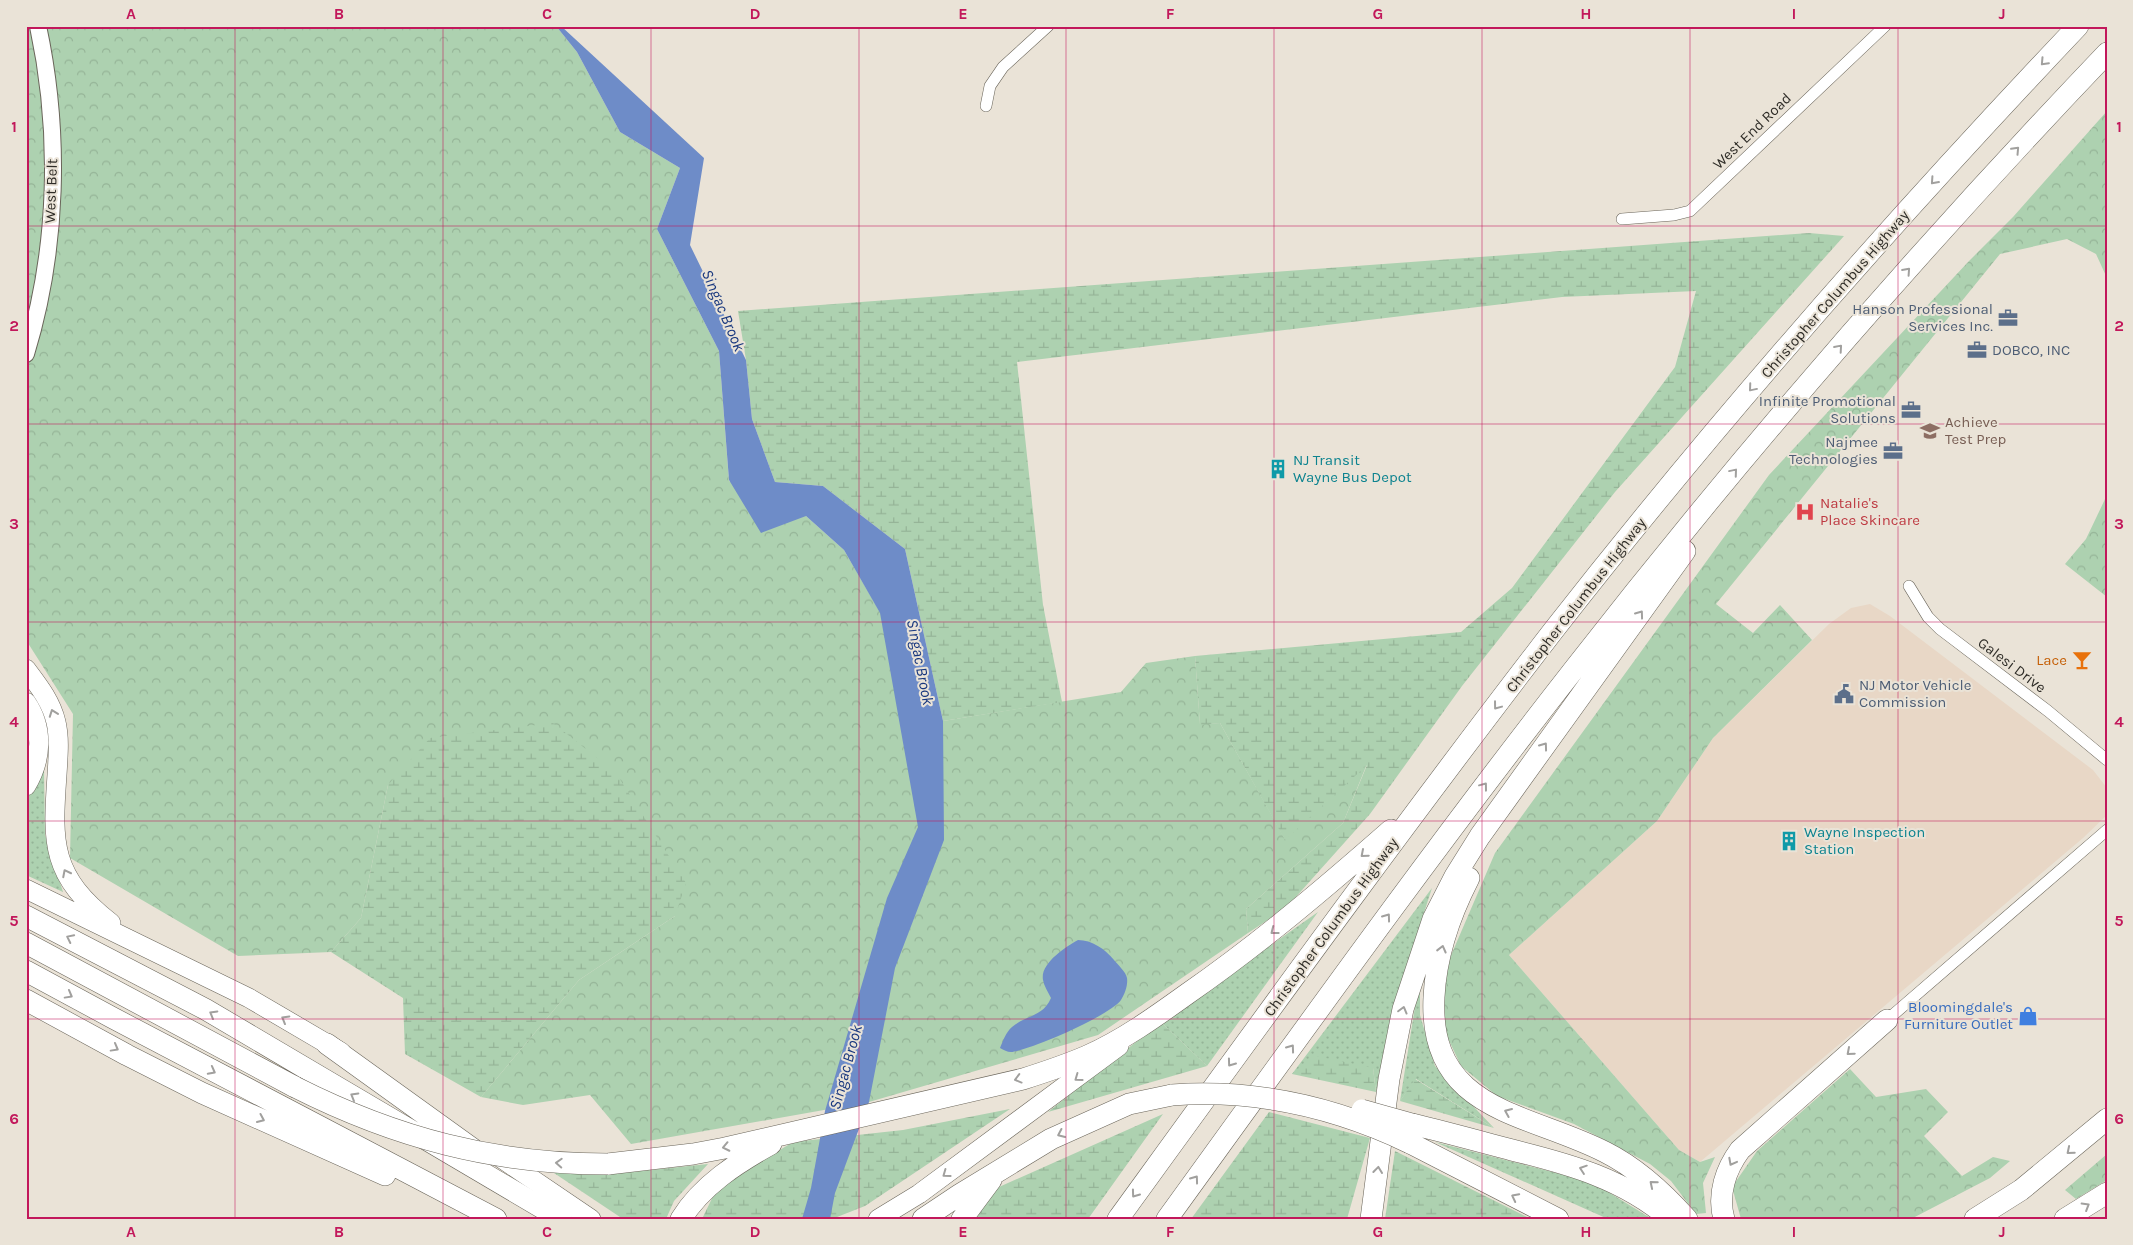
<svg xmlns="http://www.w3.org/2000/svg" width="2133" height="1245" font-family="Karla,sans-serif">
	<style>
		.commercial { fill: #e8d7c6 }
		.grass { fill: url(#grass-dots) }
		.forest { fill: url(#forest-crowns) }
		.wetland { fill: url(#wetland-marsh) }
		.water { fill: #6e8cc8 }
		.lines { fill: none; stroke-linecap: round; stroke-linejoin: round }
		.street-casing { stroke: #6a655a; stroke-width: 12 }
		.secondary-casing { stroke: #6a655a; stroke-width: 18 }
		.primary-casing { stroke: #6a655a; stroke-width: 20 }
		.highway-casing { stroke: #6a655a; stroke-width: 22 }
		.street { stroke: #fff; stroke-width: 11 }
		.secondary { stroke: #fff; stroke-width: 16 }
		.primary { stroke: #fff; stroke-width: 19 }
		.highway { stroke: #fff; stroke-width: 21 }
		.highway-bridge-casing { stroke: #6a655a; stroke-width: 22; stroke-linecap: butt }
		.highway-bridge { stroke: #fff; stroke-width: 21 }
		.oneway { stroke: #a1a09e }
		.grid { fill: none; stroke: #c2185b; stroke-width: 1; stroke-opacity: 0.55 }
		.labels { text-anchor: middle; stroke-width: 4; stroke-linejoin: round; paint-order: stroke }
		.street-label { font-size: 15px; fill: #2e2c27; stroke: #eae3d7 }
		.service-label { font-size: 15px; fill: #4e5e75; stroke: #eae3d7; text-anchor: end }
		.education-label { font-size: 15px; fill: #785e54; stroke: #eae3d7; text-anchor: start }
		.culture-label { font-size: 15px; fill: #0d838f; stroke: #eae3d7; text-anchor: start }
		.health-label { font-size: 15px; fill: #be3a42; stroke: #eae3d7; text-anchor: start }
		.food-label { font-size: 15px; fill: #c56008; stroke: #eae3d7; text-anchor: end }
		.shop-label { font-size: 15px; fill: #366cbe; stroke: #eae3d7; text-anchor: end }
		.water-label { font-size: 16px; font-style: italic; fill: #18377e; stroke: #eae3d7 }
		.neatline { fill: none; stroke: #c2185b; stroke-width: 2 }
		.grid-label { font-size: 16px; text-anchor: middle; font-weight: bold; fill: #c2185b }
	</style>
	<defs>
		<pattern id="grass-dots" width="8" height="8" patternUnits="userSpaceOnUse" patternTransform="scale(1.25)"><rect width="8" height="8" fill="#add1b0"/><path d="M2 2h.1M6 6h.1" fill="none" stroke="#95b497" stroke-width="1.8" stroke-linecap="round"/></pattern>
		<pattern id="forest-crowns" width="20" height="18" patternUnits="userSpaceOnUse" patternTransform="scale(1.25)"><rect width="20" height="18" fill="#add1b0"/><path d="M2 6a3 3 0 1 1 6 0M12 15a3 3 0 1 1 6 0" fill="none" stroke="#95b497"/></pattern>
		<pattern id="wetland-marsh" width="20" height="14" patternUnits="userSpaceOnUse" patternTransform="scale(1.25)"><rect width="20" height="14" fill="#add1b0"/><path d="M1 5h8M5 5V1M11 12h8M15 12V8" fill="none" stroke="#95b497"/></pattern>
	</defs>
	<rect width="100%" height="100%" fill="#eae3d7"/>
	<path class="commercial" d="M1870 604 1890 616 2093 770 2107 788V815L2083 838 1700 1162 1679 1150 1509 955 1657 821 1713 738 1829 624 1851 608Z"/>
	<path class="grass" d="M44 768 45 835 63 892 26 875V793Z
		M1432 888 1393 1009 1376 1092 1373 1068 1292 1074Z
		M1318 912 1207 1066 1161 1022Z
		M1420 975V1015L1435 1066 1494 1128 1416 1079 1400 1101Z
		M1435 1142 1592 1182 1652 1219H1608Z"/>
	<path class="forest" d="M26 26H556L577 52 620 132 680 168 657 229 719 351 729 481 806 516 844 550 943 721 1121 692 1146 663 1195 656 1200 724 1220 723 1285 839 1367 764 1343 823 1246 909 1248 933 1098 1035 869 1102 631 1144 590 1095 523 1105 481 1097 579 980 675 916 388 785 361 918 331 952 238 956 70 858 73 714 26 640Z
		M2107 111V278L2096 254 2067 239 2000 254 1716 604 1753 633 1780 605 1812 640 1713 738 1657 821 1509 955 1679 1150 1700 1162 1715 1157 1703 1183 1706 1213 1696 1214 1671 1181 1650 1164 1574 1124 1497 1096 1461 1066 1445 1032 1443 974 1495 853 1769 475 1969 261 2013 217Z
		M2107 495V597L2065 564 2086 539Z
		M1850 1069 1876 1097 1926 1089 1948 1112 1924 1136 1962 1176 1993 1157 2010 1161 1990 1178 1911 1219H1741L1732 1187 1757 1151Z
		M2107 1154V1180L2076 1199 2065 1190Z"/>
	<path class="wetland" d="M1809 233 1844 236 1615 492 1462 686 1370 814 1286 908 1248 933 1246 909 1343 823 1367 765 1285 840 1220 723 1200 725 1195 656 1461 632 1512 588 1675 367 1696 291 1562 297 1017 362 1043 605 1062 702 943 721 905 549 823 486 775 482 752 419 746 360 738 311Z
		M553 723 616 773 686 883 675 916 579 980 481 1097 405 1054 403 998 331 952 361 918 388 785 430 738Z
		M1161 1022 1207 1066 1048 1112Z
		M1316 1056 1373 1068 1376 1092 1292 1074Z
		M1415 1079 1494 1128 1400 1101Z
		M1010 1109 865 1206 832 1219H702L717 1188 793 1142 903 1130Z
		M1269 1112 1370 1138 1347 1219H1191Z
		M1163 1114 1088 1219H974L990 1191Z
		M1395 1151 1531 1219H1385Z
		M708 1164 674 1201 666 1219H623L548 1169 631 1172Z"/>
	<path class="water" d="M556 26H561L704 158 690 245 746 360 752 419 775 482 823 486 905 549 943 721 944 840 895 968 869 1102 835 1193 830 1219H802L811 1188 825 1111 887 898 918 827 880 613 844 550 806 516 761 533 729 480 719 351 657 229 680 168 620 132 577 52Z
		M1078 940C1092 940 1105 949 1114 960 1118 965 1126 972 1127 978 1128 985 1125 994 1121 1000 1109 1016 1031 1050 1011 1052 1007 1052 1004 1050 1000 1048 1003 1041 1006 1032 1012 1027 1026 1015 1043 1017 1051 998 1048 992 1044 986 1043 980 1040 963 1066 947 1078 940Z"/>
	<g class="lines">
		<defs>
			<path id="street" d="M986 106 990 86 1003 67 1048 26
				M1622 219 1674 215 1690 211 1885 26
				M1909 586 1928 617 1940 629 2048 711 2107 760
				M1887 1020 2107 830"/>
			<path id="secondary" d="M26 354C58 249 61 133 38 26"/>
			<path id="primary" d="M26 669C38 685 51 701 56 722 60 739 58 757 57 775 52 844 51 876 111 923
				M26 702C44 728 42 760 26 786
				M26 889 249 998 341 1052
				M495 1154 591 1219
				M878 1219 919 1194 1119 1046"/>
			<path id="highway" d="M1469 878C1450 915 1436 956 1434 997 1428 1112 1527 1112 1605 1152 1637 1168 1663 1192 1687 1219
				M26 916 205 1009 561 1219
				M26 943 295 1087
				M26 971 113 1018 496 1219
				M26 1000 127 1055 202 1093 385 1175
				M327 1044 477 1152
				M1412 1124C1445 1132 1478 1141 1512 1150 1569 1164 1624 1179 1670 1219
				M1410 1143 1558 1219
				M608 1164 693 1154 725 1148 1023 1079C1045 1072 1066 1065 1087 1056 1123 1040 1155 1017 1187 994 1259 944 1325 888 1391 830
				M681 1219C702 1185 737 1163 771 1144
				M923 1219 959 1195 1051 1139 1129 1104 1172 1095
				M962 1219 991 1180
				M1118 1219C1261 1022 1404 824 1553 631 1717 421 1894 220 2078 26
				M1167 1219C1301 1034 1434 848 1575 668 1741 455 1920 249 2107 53
				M1371 1219 1389 1079 1403 1009 1433 919 1455 876 1480 836 1685 551
				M1724 1219C1717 1194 1726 1169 1740 1150L1887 1020
				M1975 1219 2021 1190 2107 1119
				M2065 1219 2107 1193"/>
		</defs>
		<use href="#street" class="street-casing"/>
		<use href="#secondary" class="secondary-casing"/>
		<use href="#primary" class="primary-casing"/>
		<use href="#highway" class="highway-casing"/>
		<use href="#street" class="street"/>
		<use href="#secondary" class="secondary"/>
		<use href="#primary" class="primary"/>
		<use href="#highway" class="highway"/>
		<defs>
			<path id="highway-bridge" d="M295 1087C396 1138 494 1164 608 1164
				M1172 1095C1256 1089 1335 1107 1410 1143
				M1362 1110 1412 1124"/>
		</defs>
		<use href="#highway-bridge" class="highway-bridge-casing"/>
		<use href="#highway-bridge" class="highway-bridge"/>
	</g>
	<defs><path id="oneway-chevron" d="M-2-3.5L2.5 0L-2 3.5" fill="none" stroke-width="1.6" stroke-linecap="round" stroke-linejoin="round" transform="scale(1.25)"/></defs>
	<g class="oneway">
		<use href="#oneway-chevron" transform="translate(2044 62) rotate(133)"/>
		<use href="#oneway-chevron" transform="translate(2016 150) rotate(-47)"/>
		<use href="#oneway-chevron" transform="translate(1934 181) rotate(132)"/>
		<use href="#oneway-chevron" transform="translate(1907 271) rotate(-48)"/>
		<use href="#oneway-chevron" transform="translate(1839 348) rotate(-49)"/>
		<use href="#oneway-chevron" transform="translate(1752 388) rotate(130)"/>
		<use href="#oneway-chevron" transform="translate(1734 472) rotate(-50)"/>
		<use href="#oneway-chevron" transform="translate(1640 614) rotate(-54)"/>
		<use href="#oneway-chevron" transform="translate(1497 706) rotate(127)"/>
		<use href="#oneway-chevron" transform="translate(53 713) rotate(-110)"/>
		<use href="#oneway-chevron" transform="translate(1544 746) rotate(-54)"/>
		<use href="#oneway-chevron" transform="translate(1484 786) rotate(-53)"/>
		<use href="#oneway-chevron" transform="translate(1364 854) rotate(139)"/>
		<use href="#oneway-chevron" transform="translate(66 873) rotate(-117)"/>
		<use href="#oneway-chevron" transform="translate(1387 917) rotate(-54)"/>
		<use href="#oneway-chevron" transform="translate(1274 931) rotate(142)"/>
		<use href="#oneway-chevron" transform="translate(70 938) rotate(-154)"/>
		<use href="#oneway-chevron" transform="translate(1442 949) rotate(-76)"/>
		<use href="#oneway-chevron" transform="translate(69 995) rotate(29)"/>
		<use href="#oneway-chevron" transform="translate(1403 1010) rotate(-75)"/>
		<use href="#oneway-chevron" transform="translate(213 1014) rotate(-150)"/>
		<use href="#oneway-chevron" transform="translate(285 1019) rotate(-150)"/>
		<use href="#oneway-chevron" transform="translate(115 1048) rotate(29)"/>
		<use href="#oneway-chevron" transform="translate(1291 1048) rotate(-54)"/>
		<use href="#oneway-chevron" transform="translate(1850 1052) rotate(139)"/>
		<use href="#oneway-chevron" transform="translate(1231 1063) rotate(126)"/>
		<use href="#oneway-chevron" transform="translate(212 1071) rotate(28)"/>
		<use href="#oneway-chevron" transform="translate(1078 1078) rotate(144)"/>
		<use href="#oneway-chevron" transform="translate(1018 1079) rotate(165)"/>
		<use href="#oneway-chevron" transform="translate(354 1096) rotate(-150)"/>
		<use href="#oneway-chevron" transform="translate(1508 1112) rotate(-157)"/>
		<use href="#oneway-chevron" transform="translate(261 1119) rotate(24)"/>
		<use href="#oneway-chevron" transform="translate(1061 1134) rotate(155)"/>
		<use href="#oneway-chevron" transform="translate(726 1147) rotate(168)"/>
		<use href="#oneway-chevron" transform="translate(2070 1151) rotate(140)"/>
		<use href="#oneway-chevron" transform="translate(1732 1162) rotate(118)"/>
		<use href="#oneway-chevron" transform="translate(559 1163) rotate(-177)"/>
		<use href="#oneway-chevron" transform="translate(1583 1169) rotate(-161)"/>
		<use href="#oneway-chevron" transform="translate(1378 1170) rotate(-83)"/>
		<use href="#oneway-chevron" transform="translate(946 1174) rotate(144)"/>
		<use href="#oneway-chevron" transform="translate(1195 1179) rotate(-54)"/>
		<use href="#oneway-chevron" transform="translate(1653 1184) rotate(-140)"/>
		<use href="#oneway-chevron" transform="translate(1135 1194) rotate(126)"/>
		<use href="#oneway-chevron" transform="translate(1515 1197) rotate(-153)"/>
		<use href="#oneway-chevron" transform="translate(2086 1206) rotate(-31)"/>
	</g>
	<path class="grid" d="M235 26V1219M443 26V1219M651 26V1219M859 26V1219M1066 26V1219M1274 26V1219M1482 26V1219M1690 26V1219M1898 26V1219M26 226H2107M26 424H2107M26 622H2107M26 821H2107M26 1019H2107"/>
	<defs>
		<symbol id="office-bare" viewBox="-9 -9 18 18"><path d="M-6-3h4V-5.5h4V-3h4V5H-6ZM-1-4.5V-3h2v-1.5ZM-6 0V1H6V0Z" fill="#5c6f8a" stroke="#eae3d7" stroke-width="2.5" paint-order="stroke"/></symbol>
		<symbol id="school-bare" viewBox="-9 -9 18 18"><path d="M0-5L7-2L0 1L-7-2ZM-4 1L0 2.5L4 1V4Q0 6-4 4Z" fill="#8d6e63" stroke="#eae3d7" stroke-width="2.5" paint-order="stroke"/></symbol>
		<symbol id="building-bare" viewBox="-9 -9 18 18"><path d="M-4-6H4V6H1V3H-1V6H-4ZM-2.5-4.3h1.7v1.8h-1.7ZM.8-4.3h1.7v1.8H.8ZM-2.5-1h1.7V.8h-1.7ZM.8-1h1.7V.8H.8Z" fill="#0f9aa8" stroke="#eae3d7" stroke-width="2.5" paint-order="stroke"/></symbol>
		<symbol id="hospital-bare" viewBox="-9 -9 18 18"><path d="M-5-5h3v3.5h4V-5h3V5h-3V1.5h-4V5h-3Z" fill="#e0444e" stroke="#eae3d7" stroke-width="2.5" paint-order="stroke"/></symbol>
		<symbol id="bar-bare" viewBox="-9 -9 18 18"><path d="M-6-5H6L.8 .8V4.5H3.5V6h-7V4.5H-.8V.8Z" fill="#e8710a" stroke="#eae3d7" stroke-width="2.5" paint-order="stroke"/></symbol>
		<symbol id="civic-bare" viewBox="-9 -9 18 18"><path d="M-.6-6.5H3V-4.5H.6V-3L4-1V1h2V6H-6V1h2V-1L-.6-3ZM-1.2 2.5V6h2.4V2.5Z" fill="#5c6f8a" stroke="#eae3d7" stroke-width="2.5" paint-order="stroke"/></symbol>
		<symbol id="shop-bare" viewBox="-9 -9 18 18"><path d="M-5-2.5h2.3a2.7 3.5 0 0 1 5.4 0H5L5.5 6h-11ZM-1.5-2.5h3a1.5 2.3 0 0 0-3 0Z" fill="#3f7fe0" stroke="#eae3d7" stroke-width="2.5" paint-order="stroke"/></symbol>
	</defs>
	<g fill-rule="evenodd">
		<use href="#office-bare" x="1994" y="304" width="28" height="28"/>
		<use href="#office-bare" x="1963" y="336" width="28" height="28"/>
		<use href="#office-bare" x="1897" y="396" width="28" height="28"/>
		<use href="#school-bare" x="1916" y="417" width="28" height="28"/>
		<use href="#office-bare" x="1879" y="437" width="28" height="28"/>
		<use href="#building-bare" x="1264" y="455" width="28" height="28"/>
		<use href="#hospital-bare" x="1791" y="498" width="28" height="28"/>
		<use href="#bar-bare" x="2068" y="646" width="28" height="28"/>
		<use href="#civic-bare" x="1830" y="680" width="28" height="28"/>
		<use href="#building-bare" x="1775" y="827" width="28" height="28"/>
		<use href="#shop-bare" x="2014" y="1002" width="28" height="28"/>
	</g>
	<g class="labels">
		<g class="street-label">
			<text transform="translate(1752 131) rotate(-44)" y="5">West End Road</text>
			<text transform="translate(51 191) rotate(-88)" y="5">West Belt</text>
			<text transform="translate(1835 294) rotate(-49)" y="5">Christopher Columbus Highway</text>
			<text transform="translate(1576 605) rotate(-52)" y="5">Christopher Columbus Highway</text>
			<text transform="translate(2012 665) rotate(37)" y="5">Galesi Drive</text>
			<text transform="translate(1331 927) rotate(-54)" y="5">Christopher Columbus Highway</text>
		</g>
		<g class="service-label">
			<text x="1993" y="314">Hanson Professional<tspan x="1993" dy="17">Services Inc.</tspan></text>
			<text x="1992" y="355" text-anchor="start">DOBCO, INC</text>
			<text x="1896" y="406">Infinite Promotional<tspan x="1896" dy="17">Solutions</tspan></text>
			<text x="1878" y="447">Najmee<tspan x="1878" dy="17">Technologies</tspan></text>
			<text x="1859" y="690" text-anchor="start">NJ Motor Vehicle<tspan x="1859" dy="17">Commission</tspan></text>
		</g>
		<g class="education-label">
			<text x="1945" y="427">Achieve<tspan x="1945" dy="17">Test Prep</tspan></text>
		</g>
		<g class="culture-label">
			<text x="1293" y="465">NJ Transit<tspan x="1293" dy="17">Wayne Bus Depot</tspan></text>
			<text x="1804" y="837">Wayne Inspection<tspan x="1804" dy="17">Station</tspan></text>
		</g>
		<g class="health-label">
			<text x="1820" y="508">Natalie's<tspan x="1820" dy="17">Place Skincare</tspan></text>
		</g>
		<g class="food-label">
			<text x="2067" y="665">Lace</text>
		</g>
		<g class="shop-label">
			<text x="2013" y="1012">Bloomingdale's<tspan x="2013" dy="17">Furniture Outlet</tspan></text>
		</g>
		<g class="water-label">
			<text transform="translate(724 310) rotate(67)" y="6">Singac Brook</text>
			<text transform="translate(921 662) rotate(79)" y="6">Singac Brook</text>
			<text transform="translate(845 1067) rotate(-75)" y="6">Singac Brook</text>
		</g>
	</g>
	<rect width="2133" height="1245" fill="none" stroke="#eae3d7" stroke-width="55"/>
	<rect x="28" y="28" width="2078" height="1190" class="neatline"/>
	<g class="grid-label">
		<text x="131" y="19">A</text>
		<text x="339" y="19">B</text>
		<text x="547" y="19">C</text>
		<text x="755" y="19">D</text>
		<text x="963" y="19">E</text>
		<text x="1170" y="19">F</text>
		<text x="1378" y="19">G</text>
		<text x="1586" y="19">H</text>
		<text x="1794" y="19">I</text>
		<text x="2002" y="19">J</text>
		<text x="14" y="132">1</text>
		<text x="2119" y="132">1</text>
		<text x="14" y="331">2</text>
		<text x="2119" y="331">2</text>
		<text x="14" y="529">3</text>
		<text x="2119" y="529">3</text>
		<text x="14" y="727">4</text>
		<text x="2119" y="727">4</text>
		<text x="14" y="926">5</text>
		<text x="2119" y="926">5</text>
		<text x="14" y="1124">6</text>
		<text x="2119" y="1124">6</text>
		<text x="131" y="1237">A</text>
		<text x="339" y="1237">B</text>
		<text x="547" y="1237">C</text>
		<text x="755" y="1237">D</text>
		<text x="963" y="1237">E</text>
		<text x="1170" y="1237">F</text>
		<text x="1378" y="1237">G</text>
		<text x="1586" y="1237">H</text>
		<text x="1794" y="1237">I</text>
		<text x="2002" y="1237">J</text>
	</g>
</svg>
